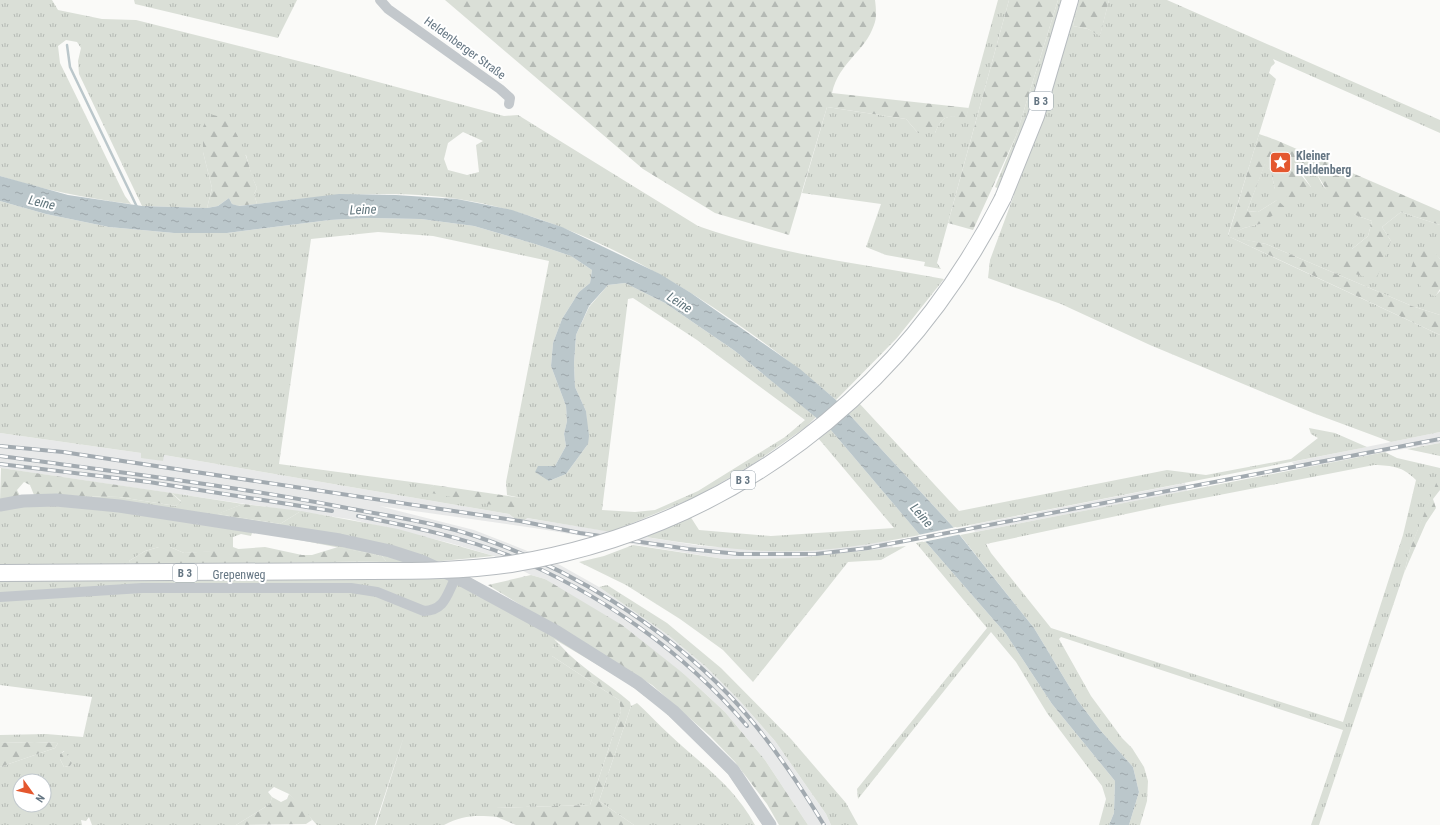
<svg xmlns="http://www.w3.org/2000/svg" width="1440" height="825" font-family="'Roboto Condensed',sans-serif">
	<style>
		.built { fill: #e8e9e9 }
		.grass { fill: url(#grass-tufts); fill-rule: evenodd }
		.forest { fill: url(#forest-firs) }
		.water { fill: url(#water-ripples) }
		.pier { fill: #fafaf8 }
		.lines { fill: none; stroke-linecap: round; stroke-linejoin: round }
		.stream { stroke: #bbc7cb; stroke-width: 2.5 }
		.primary-casing { stroke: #b5babe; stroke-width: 18 }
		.minor { stroke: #c3c8cc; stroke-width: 10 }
		.tertiary { stroke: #c3c8cc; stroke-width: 13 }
		.primary { stroke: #fff; stroke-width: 16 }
		.rail-casing { stroke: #a2aab0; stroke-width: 4 }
		.rail { stroke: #fff; stroke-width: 2.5; stroke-dasharray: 8; stroke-linecap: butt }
		.primary-bridge-casing { stroke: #b5babe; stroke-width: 18; stroke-linecap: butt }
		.primary-bridge { stroke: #fff; stroke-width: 16 }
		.labels { text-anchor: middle; stroke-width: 4; stroke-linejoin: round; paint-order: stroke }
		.shield { fill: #fff; stroke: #939fa8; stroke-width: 1 }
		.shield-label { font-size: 11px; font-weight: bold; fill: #657683 }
		.street-label { font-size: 12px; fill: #657683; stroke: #fff }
		.poi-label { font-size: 12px; font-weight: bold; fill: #657683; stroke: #fff; text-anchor: start }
		.water-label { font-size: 13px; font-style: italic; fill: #60757c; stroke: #fff }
	</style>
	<defs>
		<pattern id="grass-tufts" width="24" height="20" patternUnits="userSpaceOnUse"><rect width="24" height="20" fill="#dadfd7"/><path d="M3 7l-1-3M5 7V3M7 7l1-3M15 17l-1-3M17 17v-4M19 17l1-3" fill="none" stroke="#b4b9b4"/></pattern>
		<pattern id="forest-firs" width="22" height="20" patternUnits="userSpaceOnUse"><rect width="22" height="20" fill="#dadfd7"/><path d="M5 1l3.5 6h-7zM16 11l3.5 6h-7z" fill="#b4b9b4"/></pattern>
		<pattern id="water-ripples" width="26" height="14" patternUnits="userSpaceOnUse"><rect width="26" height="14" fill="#bbc7cb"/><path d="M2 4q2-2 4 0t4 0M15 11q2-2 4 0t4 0" fill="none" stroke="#9ca6aa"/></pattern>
	</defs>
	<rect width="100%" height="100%" fill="#fafaf8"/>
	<path class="built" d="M1440 432V443L1385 452 1298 469 1292 462Z
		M0 433 141 453V458L164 455 509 514 514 518 525 520 526 518 702 546 771 550H821L890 540 893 548 852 553 797 558 724 559 534 528 379 506 474 530 525 550 560 565 599 587 668 635 705 666 739 700 775 741 826 814 831 825H808L765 760 725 712 684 674 545 579 531 575 494 556 450 543 349 519 0 468Z
		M1185 483 1187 491 975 532 971 525Z"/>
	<path class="grass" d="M0 0H52L58 10 102 19 136 20 330 69 504 116 518 115 698 226C776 254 862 264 944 279L897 338 836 400C734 313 593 219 458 199 391 189 324 196 257 204L254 194 257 188 252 177 246 155 203 152 212 188 207 208 142 206 79 74 78 61 81 48 77 42 66 40 58 46 60 63 125 196 131 204C86 198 43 190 0 176ZM463 132 483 141 476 145 479 172 467 175 448 170 444 159 448 143Z
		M134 0H297L278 38 135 4Z
		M998 0H1009L937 263 941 269 924 266 925 262 886 255 866 247 881 204 802 193 827 107 906 119 918 133H935C943 114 947 116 966 117Z
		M1058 0H1079L1073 26 1088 29 1100 35 1109 0H1167L1440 120V133L1273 59 1275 63 1271 67 1269 73 1276 79 1228 235 1244 228 1260 224 1277 200 1258 212 1247 211 1265 163 1271 172 1275 189 1311 187 1294 162 1315 171 1323 186 1355 215 1372 221 1368 236 1352 249 1384 257 1391 241 1382 227 1401 212 1440 225V259L1433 251 1435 296 1440 291V315L1412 306 1266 244 1230 237 1440 335V432L1391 442 1313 413 1150 345 1061 304 988 278 990 260 1014 195 995 187 1016 136Z
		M0 201 46 214 109 227 174 233H227L330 220 367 218 421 219 474 226 535 244 571 256 592 270 590 283 579 292 562 319 553 343 551 366 566 406 567 421 564 434 566 446 555 466H538L549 481 566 474 588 444 586 411 575 387 574 364 576 335 589 307 608 285 625 283 665 303 735 351 816 417 806 427 753 464 698 496 611 532 527 518 525 520 514 518 509 514 164 455 163 461 141 458V453L0 433ZM378 232 433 236 549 261 506 482 507 495 521 498 429 489 434 485 279 464 311 239ZM633 298 697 340 805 420 785 437 698 491 655 510 635 512 602 510 628 299Z
		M859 403 959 511 1167 470 1206 475 1291 459 1318 438 1311 434 1309 428 1335 433 1367 447 954 528 848 413Z
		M830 429 920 535C888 541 854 547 821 550 763 555 703 546 646 537L690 516 699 530 771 536 894 528 818 438Z
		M1440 443V456L1407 449Z
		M1385 452 1397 458 1440 468V476L1410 549 1404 573 1319 825H1311L1343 730 1061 637 1059 639 1091 696 1122 738 1132 748 1144 767 1148 781 1147 801 1140 825H1129L1139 792 1133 767 1101 731 1078 701 1034 628 960 535ZM1374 465C1393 466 1402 466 1416 480L1403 535 1343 722 1051 628 991 553 986 544 1168 505Z
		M172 493 243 504 218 514 280 524 301 511 398 529 494 556 410 564H390L397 579 469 577 631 671 681 710 740 770 775 825H763L728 774 706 750 659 707 626 682 554 639 560 645 552 648V656L619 700 621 711 590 805 496 808 497 817C477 815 462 815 444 825H376L404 736 375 825H317L289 794 274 787 268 792 272 797 270 804 236 825H92L89 817 86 821 81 820 82 825H0V767L55 748 58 743 35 742 0 743V735L46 734 83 737 92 697 0 685V501L34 495 119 497 176 506 181 501ZM252 533H263L382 556 386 561 133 566 129 561 145 551 159 547H170L184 553 241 550 233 547V537L241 534 251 536ZM64 751 72 763 70 766 64 767 60 759V754ZM20 781H44V805H20Z
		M925 541 1006 634 1052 704 1115 781 1114 813 1109 825H1099L1106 799 1102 786 1047 713 1016 662 991 632 858 799 857 789 987 628 916 543Z
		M633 545 724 559 797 558 906 546 881 560 848 562 753 682 723 650 680 619 626 585 579 562 604 556Z
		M607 585 667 623 721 668 791 739 846 803 858 825H831L826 814 775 741 739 700 705 666 668 635 599 587Z
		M637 703C648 713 659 725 670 735 702 765 733 785 755 825H634L599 801 631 706Z"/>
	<path class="forest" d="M445 0H875C876 8 877 18 874 25 865 52 839 62 832 93L969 108 966 118C947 116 943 114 935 133H918L906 119 827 107 789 235 715 213 643 169Z
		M1009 0H1058L1016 136 973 230 948 223Z
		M1079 0H1109L1100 36 1088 29 1073 26Z
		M213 115C242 120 247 167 257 188L254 194 257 204 238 206 232 204 229 198 218 206 207 208 212 188 203 152V127L207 118Z
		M1259 134 1276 140 1440 211V225L1401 212 1382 227 1391 241 1376 280 1348 272 1341 265 1352 249 1368 236 1372 221 1355 215 1334 202 1315 171 1294 163 1301 175 1311 187 1308 197 1288 198 1275 189 1271 172 1265 164 1247 211 1258 212 1277 200 1285 207 1260 224 1244 228 1228 236 1266 244 1412 306 1440 315V335L1228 236Z
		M1417 251H1434L1440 259V289L1435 297 1422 289 1411 268Z
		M1 468 172 493 181 502 176 506 119 497 34 495 30 485 24 482 17 490 21 498 0 501Z
		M1439 476H1440V490L1433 499 1436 508 1426 523 1404 573 1410 549Z
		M434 485 521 498 527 505 523 511 431 493 428 489Z
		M243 504 301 511 280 524 217 514Z
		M159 547H170L184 553 265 547 302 555H312L338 547 382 556 386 561 132 566 129 561 145 551Z
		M531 575 545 579 622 625 684 674 725 712 765 760 808 825H779L767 804 735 762 710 736 652 685 488 585Z
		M560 645C580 668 607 682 630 702L631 706 599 801 634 825H516L497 817 495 808 590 805 621 711 619 700 552 656V648Z
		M35 742 58 743 55 748 0 767V743Z
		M65 751 72 763 70 766 64 767 60 759V754Z
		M289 794 305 809 312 820 306 824 236 825 270 804 272 797 281 802 287 799Z"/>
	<path class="water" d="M0 176 68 195 142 206 207 208 218 206 229 198 232 204 239 206 339 194 396 195 457 199 512 210 562 227 660 274 691 293 800 369 836 400 954 528 1034 628 1078 701 1101 731 1133 767 1139 792 1129 825H1109L1114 813 1115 781 1052 704 1006 634 925 541 830 429 735 351 665 303 625 283 608 285 589 306 576 335 574 364 575 387 586 411 589 436 588 444 566 474 549 481 535 472 538 466H555L566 446 564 434 567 421 566 406 551 366 553 343 562 319 579 292 590 283 592 270 571 256 535 244 474 226 421 219 367 218 330 220 227 233H174L109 227 46 214 0 201Z"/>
	<path class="pier" d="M956 527 962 534 923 542 918 535Z"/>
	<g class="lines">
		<path class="stream" d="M67 45 70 67 137 207"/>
		<defs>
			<path id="primary" d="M1003 198 1036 116 1070 0
				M0 573 370 571"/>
		</defs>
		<use href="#primary" class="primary-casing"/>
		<path class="minor" d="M380 0 388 9 500 89 510 98 509 104
			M0 597 142 588H351L377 592 424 611C446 610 447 593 456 577"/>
		<path class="tertiary" d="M0 505 23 501 56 500 119 506 340 540 390 551 421 561 456 577 557 632 638 683 673 711 733 770 770 825"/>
		<use href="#primary" class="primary"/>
		<defs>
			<path id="rail" d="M0 446 63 452 520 521 580 533 688 549 739 554H816L868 548 1440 439
				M0 456C118 472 236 486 352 509 394 517 437 523 478 537 570 568 661 624 729 695 766 734 796 779 824 825
				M0 464 149 482 332 511
				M358 516C409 526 462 537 510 556 601 593 684 652 747 726"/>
		</defs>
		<use href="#rail" class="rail-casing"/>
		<use href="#rail" class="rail"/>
		<defs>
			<path id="primary-bridge" d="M370 571C417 571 464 571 511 564 730 528 903 395 1003 198"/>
		</defs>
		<use href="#primary-bridge" class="primary-bridge-casing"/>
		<use href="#primary-bridge" class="primary-bridge"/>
	</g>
	<defs>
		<symbol id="sight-square" viewBox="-11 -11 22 22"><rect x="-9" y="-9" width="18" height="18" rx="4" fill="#e4572e" stroke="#fff"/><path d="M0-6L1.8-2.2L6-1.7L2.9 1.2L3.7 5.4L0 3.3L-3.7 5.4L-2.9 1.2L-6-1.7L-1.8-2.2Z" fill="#fff"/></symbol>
	</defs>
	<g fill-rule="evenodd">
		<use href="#sight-square" x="1268" y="150" width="25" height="25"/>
	</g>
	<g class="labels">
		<g class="shield">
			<rect x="1029" y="92" width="24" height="18" rx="3"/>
			<rect x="731" y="471" width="24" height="18" rx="3"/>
			<rect x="173" y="564" width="24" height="18" rx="3"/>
		</g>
		<g class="shield-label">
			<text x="1041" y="105">B 3</text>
			<text x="743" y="484">B 3</text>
			<text x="185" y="577">B 3</text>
		</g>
		<g class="street-label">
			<text transform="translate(465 48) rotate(36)" y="4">Heldenberger Straße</text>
			<text x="239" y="579">Grepenweg</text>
		</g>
		<g class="poi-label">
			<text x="1296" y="160">Kleiner<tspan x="1296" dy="14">Heldenberg</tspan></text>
		</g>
		<g class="water-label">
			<text transform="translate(42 202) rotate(13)" y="5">Leine</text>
			<text transform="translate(363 209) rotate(-2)" y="5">Leine</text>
			<text transform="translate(680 302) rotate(33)" y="5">Leine</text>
			<text transform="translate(922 515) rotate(49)" y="5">Leine</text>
		</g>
	</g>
	<g transform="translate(32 793) rotate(123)"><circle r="19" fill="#ffffff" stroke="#c1c8cd"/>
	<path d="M0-3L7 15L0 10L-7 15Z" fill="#e4572e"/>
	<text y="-6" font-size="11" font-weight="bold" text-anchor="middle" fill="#657683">N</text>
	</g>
</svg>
